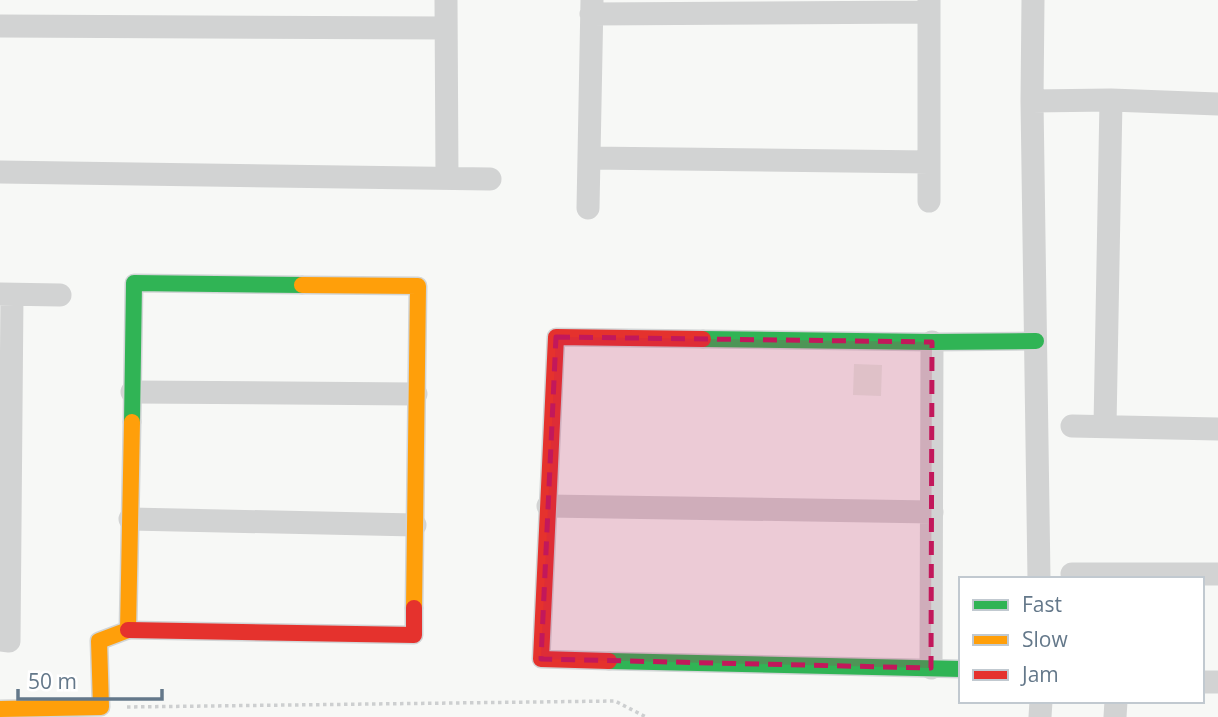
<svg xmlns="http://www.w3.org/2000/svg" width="1218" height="717" font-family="'Open Sans',sans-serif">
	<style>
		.green { fill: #e6ebe4 }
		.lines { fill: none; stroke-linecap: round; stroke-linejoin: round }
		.fast-casing { stroke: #d2d5d6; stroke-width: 19 }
		.slow-casing { stroke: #d2d5d6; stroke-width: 19 }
		.jam-casing { stroke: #d2d5d6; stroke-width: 19 }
		.path { stroke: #cdcfd0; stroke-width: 3.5; stroke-dasharray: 3.5 3.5; stroke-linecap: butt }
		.street { stroke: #d2d3d3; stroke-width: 23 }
		.fast { stroke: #30b455; stroke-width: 16 }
		.slow { stroke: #ff9f0a; stroke-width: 16 }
		.jam { stroke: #e5322d; stroke-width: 16 }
		.marked { fill: #c2185b; fill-opacity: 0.2; stroke: #c2185b; stroke-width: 5; stroke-dasharray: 14 9; stroke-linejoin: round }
	</style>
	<rect width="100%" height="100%" fill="#f7f8f6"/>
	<path class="green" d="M854 364 882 365 881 396 853 395Z"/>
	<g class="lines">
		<defs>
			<path id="fast" d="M703 339 932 342 1036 341
				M132 422 134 283 302 285
				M609 661 961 669"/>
			<path id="slow" d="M302 285 418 286 414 608
				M0 709 101 707 99 641 128 630 132 422"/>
			<path id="jam" d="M128 630 414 635V608
				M609 661 541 659 556 337 703 339"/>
		</defs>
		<use href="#fast" class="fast-casing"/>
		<use href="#slow" class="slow-casing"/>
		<use href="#jam" class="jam-casing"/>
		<path class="path" d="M127 707 615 701 646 717"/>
		<path class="street" d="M446 0 447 177
			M1033 0 1032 101 1039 579
			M591 14 929 12
			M0 26 446 28
			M1032 101 1111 100 1218 104
			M589 158 929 162
			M0 172 490 179
			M929 201V0
			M588 208 592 0
			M0 294 60 295
			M132 392 416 394
			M1072 426 1218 429
			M1105 426 1111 100
			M548 506 932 512
			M130 519 415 525
			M1072 574H1218
			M0 640 9 641 12 295
			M931 668 932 342
			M1202 682H1218
			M1040 717 1041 701
			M1115 717 1116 701"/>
		<use href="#fast" class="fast"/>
		<use href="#slow" class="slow"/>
		<use href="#jam" class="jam"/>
	</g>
	<path class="marked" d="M556 337 932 342 931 668 541 659Z"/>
	<rect x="959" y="577" width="245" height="126" fill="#ffffff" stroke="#c1c9d0" stroke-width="2"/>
	<rect x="973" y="600" width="35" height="10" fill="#30b455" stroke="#c1c9d0" stroke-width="2"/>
	<text x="1022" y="612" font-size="21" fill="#64788a">Fast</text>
	<rect x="973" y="635" width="35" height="10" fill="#ff9f0a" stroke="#c1c9d0" stroke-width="2"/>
	<text x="1022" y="647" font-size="21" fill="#64788a">Slow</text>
	<rect x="973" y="670" width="35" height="10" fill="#e5322d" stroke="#c1c9d0" stroke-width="2"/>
	<text x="1022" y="682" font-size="21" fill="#64788a">Jam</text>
	<path d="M18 689v10h144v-10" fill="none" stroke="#64788a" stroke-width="3.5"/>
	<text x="28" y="689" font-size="21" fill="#64788a" stroke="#ffffff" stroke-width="5" paint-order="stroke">50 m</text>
</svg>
